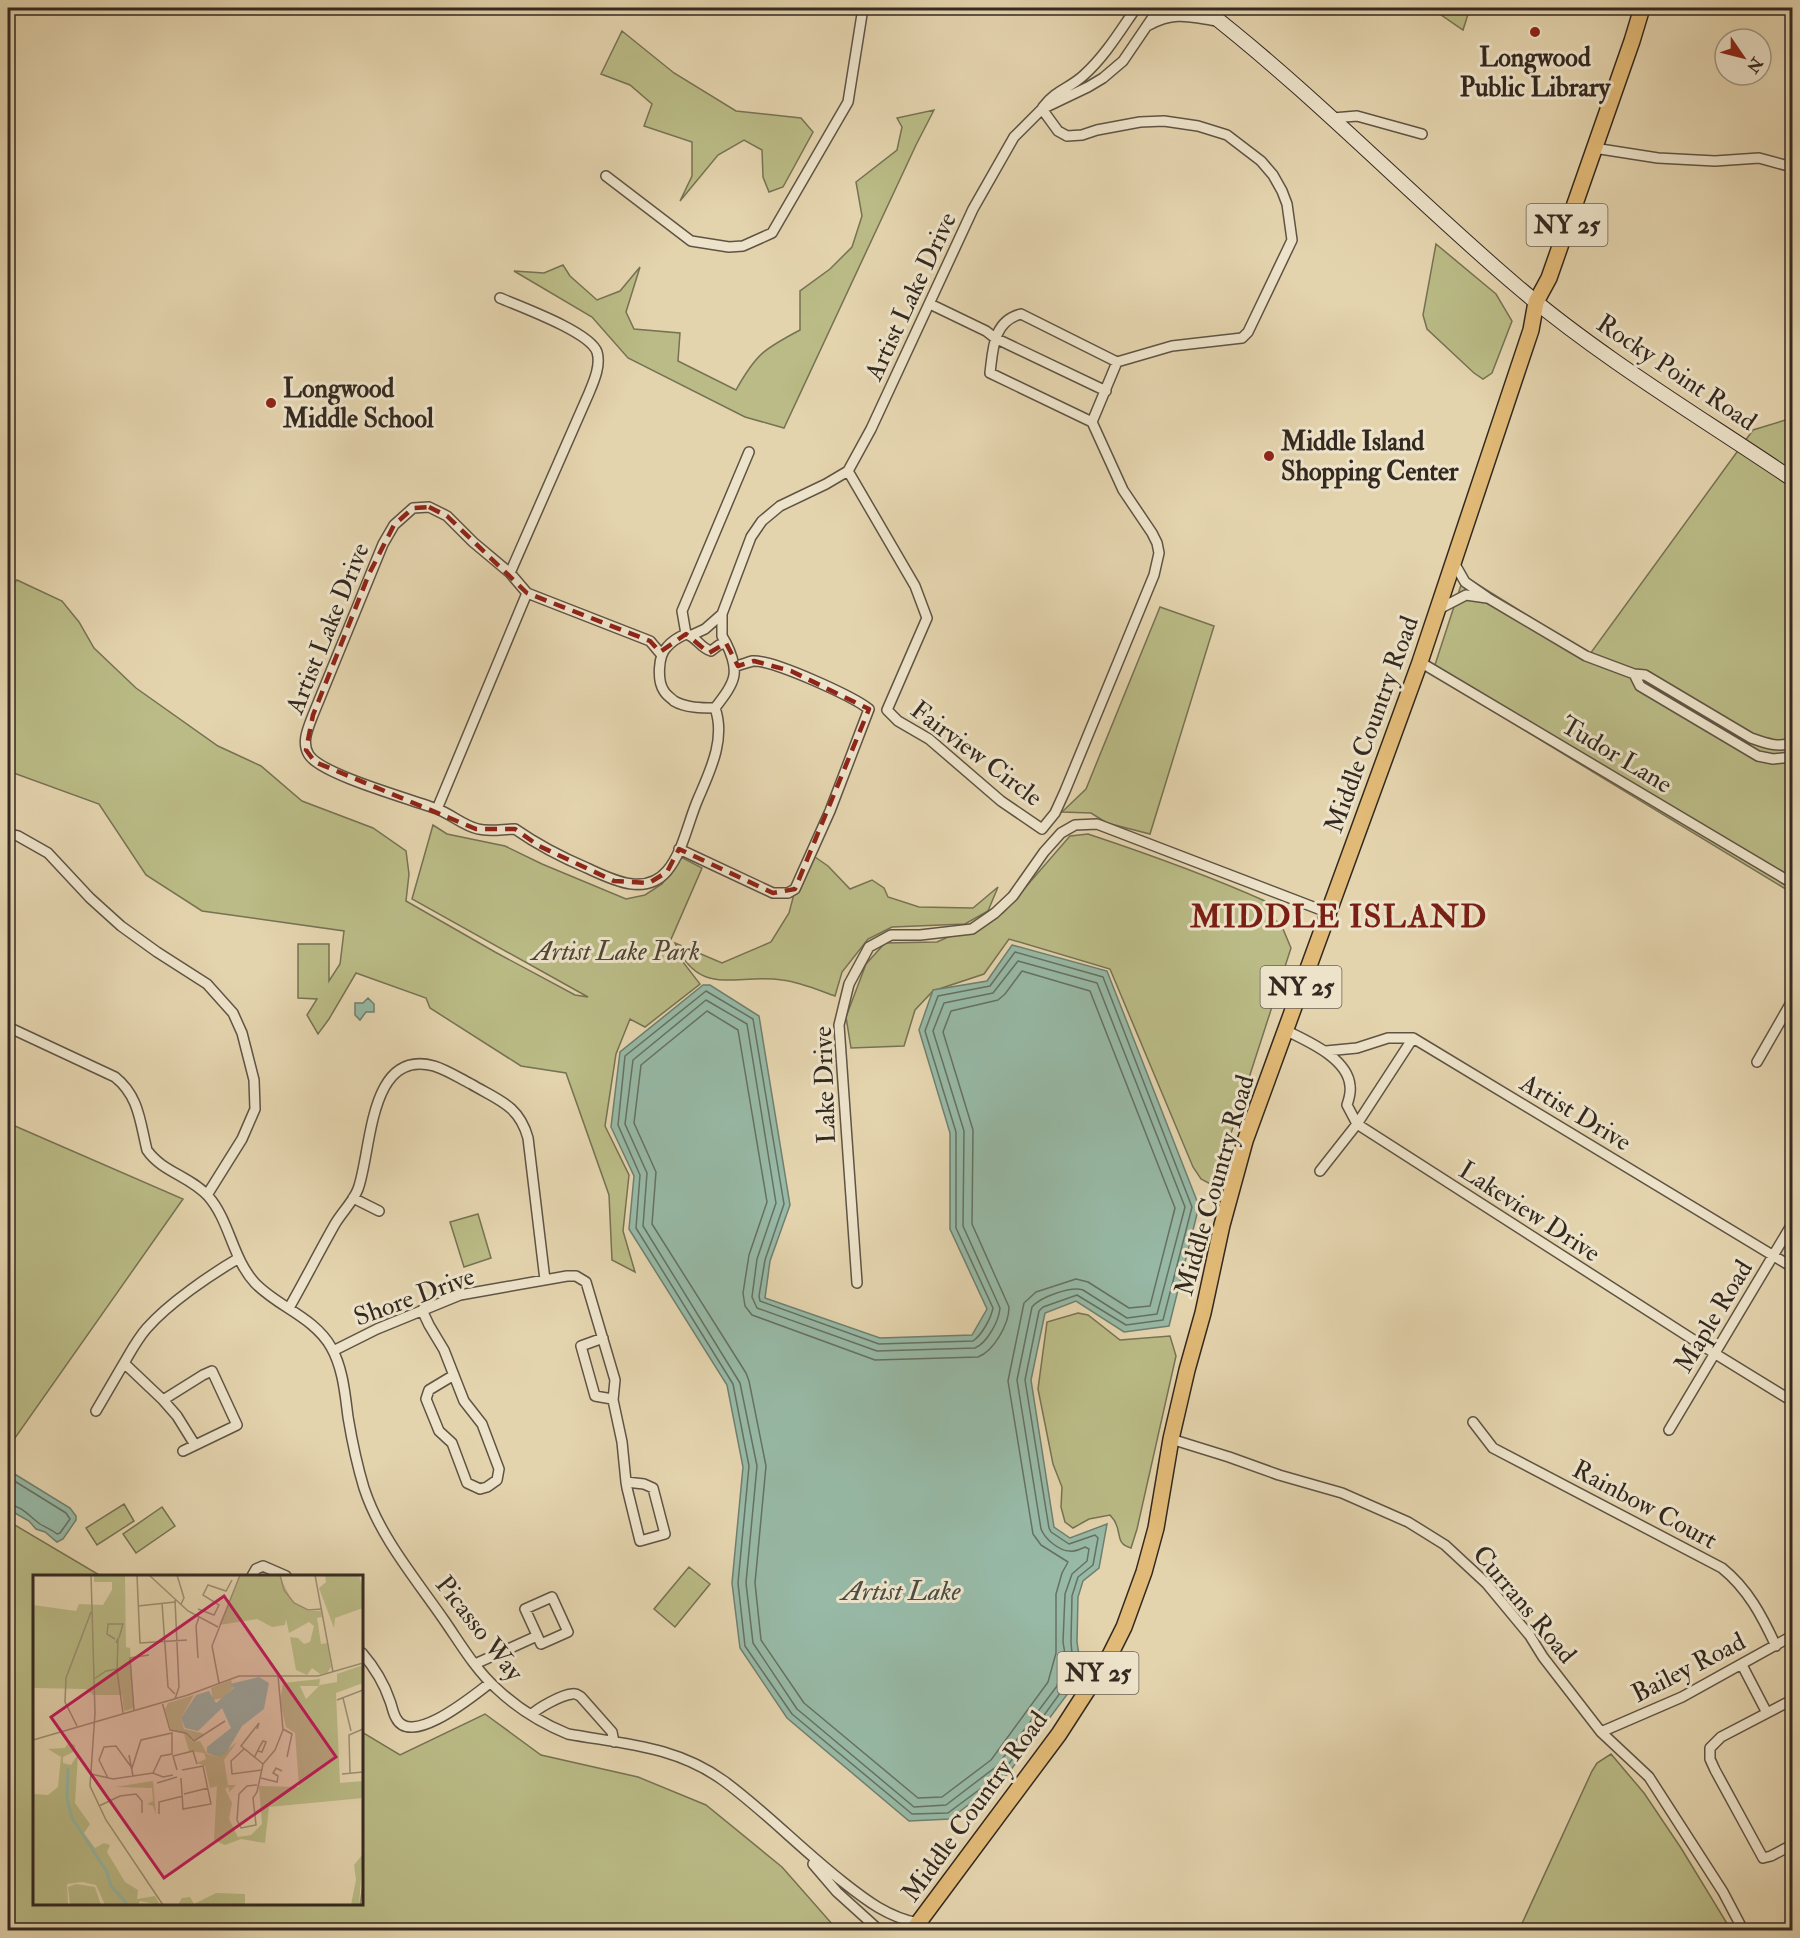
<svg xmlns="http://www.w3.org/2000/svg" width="1800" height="1938" font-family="'IM FELL Double Pica',serif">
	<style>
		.green { fill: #babb86; stroke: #767253; stroke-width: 1.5 }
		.water { fill: #97b9a6; stroke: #6f7f70; stroke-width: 1.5 }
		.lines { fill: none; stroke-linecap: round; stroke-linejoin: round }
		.shore { stroke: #657163; stroke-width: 1.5 }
		.minor-casing { stroke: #5f5444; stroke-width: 12 }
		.secondary-casing { stroke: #332920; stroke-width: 16 }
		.primary-casing { stroke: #332920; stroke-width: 18 }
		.minor { stroke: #ede3ca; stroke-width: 9 }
		.secondary { stroke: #ede3ca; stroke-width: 14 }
		.primary { stroke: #e2ba77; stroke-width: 15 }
		.marked { fill: none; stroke: #8f2418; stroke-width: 4.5; stroke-dasharray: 12 8; stroke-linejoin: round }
		.poi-dot { fill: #8f2418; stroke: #ede3ca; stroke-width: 2 }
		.labels { text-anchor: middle; stroke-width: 6; stroke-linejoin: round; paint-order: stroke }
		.shield { fill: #ede3ca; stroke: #6b6153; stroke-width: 1.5 }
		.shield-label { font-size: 24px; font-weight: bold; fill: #332920 }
		.poi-label { font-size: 26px; font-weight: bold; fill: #332920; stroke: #ede3ca; text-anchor: start }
		.street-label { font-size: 26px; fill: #332920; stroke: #ede3ca }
		.park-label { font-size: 26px; font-style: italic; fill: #4e4634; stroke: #ede3ca }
		.water-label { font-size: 27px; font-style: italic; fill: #4c4d42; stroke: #ede3ca }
		.district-label { font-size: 32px; font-weight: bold; letter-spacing: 1.5px; fill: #7a1f14; stroke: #ede3ca }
		.inset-river { fill: none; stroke: #97b9a6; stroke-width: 3 }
		.inset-road { fill: none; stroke: #9d9075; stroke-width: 1.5 }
		.view { fill: #c2185b; fill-opacity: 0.15; stroke: #c2185b; stroke-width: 3 }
		.inset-edge { fill: none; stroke: #332920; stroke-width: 3 }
	</style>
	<rect width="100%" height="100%" fill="#e4d4ae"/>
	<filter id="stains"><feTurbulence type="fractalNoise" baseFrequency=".00333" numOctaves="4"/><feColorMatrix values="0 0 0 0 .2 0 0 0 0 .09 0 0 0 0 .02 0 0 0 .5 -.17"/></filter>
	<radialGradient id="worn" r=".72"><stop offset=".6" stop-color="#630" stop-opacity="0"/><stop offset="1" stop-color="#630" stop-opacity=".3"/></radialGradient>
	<path class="green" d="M1431 8H1470L1463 30Z
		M622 31 674 73 736 111 801 118 813 132 783 187 769 192 763 177 762 150 744 140 718 155 680 201 692 176V142L644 126 652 104 630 85 601 74Z
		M934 110 916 145 784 428 745 417 628 358 592 317 514 271 544 273 563 265 570 276 597 300 620 291 640 267 626 312 634 329 680 333 678 361 736 390C756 354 764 349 800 330V291L830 269 852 247 862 216 856 182 897 150 902 127 897 118Z
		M1436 244 1496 294 1512 321 1492 373 1483 379 1474 373 1427 329 1423 315Z
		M1792 418V893L1432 674 1464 576 1590 654 1753 430Z
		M17 580 62 601 79 622 94 648 136 688 218 746 261 766 302 801 373 828 406 851 409 874 406 901 495 952 575 995 588 997 412 899 433 825 447 834 505 846 542 864 626 899 645 895 662 884 681 857 702 868 669 944 700 984 645 1027 630 1019 616 1054 605 1126 629 1175 623 1231 635 1272 612 1260 609 1195 566 1073 521 1066 430 1008 426 998 356 973 329 1019 318 1034 307 1015 317 999 298 998V944H329V981L340 964 344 931 202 911 146 875 99 804 8 771V589Z
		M1160 607 1214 626 1150 834 1107 823 1091 813 1062 812 1086 789Z
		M1088 834C1148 854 1207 875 1265 901L1269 912 1283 929 1291 948 1214 1186 1201 1179 1193 1167 1110 969 1009 939 984 974 933 991 915 1010 904 1046 851 1048 846 1017 866 964 885 943 937 942 1003 913 1070 836Z
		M815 857 828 866 850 889 872 880 884 888 888 897 919 907 973 908 998 887 988 911 965 924 892 927 868 939 842 972 835 996C818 990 800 982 782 980 736 973 700 999 675 943L722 963 771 942 789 913 794 894Z
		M8 1123 183 1199 8 1448Z
		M478 1214 491 1258 464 1267 450 1222Z
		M1078 1313 1088 1315 1120 1340 1170 1336 1176 1356 1137 1529 1131 1548C1116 1544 1121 1534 1116 1524 1115 1520 1112 1518 1110 1515L1089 1519 1073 1528 1065 1522 1061 1507 1062 1487 1053 1464 1038 1389 1047 1322Z
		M124 1504 134 1521 97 1545 86 1528Z
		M162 1507 175 1526 136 1553 123 1534Z
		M8 1521 101 1576H34V1904H362V1732L400 1755 485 1714 541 1755 638 1777 706 1805 782 1867 833 1925 829 1930H8Z
		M689 1567 710 1584 675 1627 654 1609Z
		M1611 1754 1644 1793 1681 1848 1731 1930H1519L1592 1771 1597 1763Z"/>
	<path class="water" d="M1012 945 1107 971 1199 1206 1169 1326 1124 1332 1076 1301 1045 1313 1031 1380 1054 1527 1070 1538 1107 1524 1099 1568 1083 1581 1078 1597 1077 1642 1079 1655 1069 1692 1007 1775 950 1819 909 1821 787 1718 740 1648 732 1583 743 1467 727 1385 629 1229 634 1176 611 1127 620 1052 703 985H710L759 1016 790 1205 770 1261 765 1298 880 1338 972 1335 987 1309 950 1229V1133L919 1030 933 990 987 981Z
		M368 998 374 1004V1012H366L360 1020 355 1015V1003H363Z
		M8 1470 70 1508 76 1516V1520L63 1539 57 1542 45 1532 36 1529 29 1521 8 1509Z"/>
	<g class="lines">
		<path class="shore" d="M1015 952 1103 977 1192 1207 1163 1320 1126 1325 1077 1295 1043 1307 1039 1311 1025 1380 1049 1528 1051 1532 1069 1544 1095 1535 1098 1538 1093 1565 1078 1577 1072 1596 1071 1642 1072 1654 1063 1689 1003 1772 948 1813 912 1814 792 1714 745 1646 738 1583 749 1466 733 1384 636 1228 640 1175 618 1125 625 1056 706 991 753 1019 784 1204 765 1260 759 1296 760 1301 879 1344 973 1341C982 1335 991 1318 993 1308L956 1228V1132L925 1031 938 996 990 986Z
			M1018 961 1097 983 1185 1207 1157 1314 1127 1318 1083 1290C1071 1286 1040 1297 1032 1307L1017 1380 1041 1529C1045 1539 1059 1551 1070 1551 1075 1552 1081 1549 1085 1547L1089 1549 1087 1561 1072 1574 1065 1594 1063 1642 1065 1654 1057 1686 997 1766 946 1805 914 1807 797 1709 753 1643 746 1583 757 1466 740 1383 643 1226 647 1173 625 1124 633 1060 706 1000 747 1024 776 1203 757 1259 752 1297 757 1308 877 1351 975 1348C987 1343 999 1321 1000 1308L963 1226 964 1131 933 1031 944 1003 993 993Z
			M1022 971 1090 991 1175 1208 1150 1306 1129 1308 1088 1282 1076 1279 1036 1292 1024 1303 1008 1381 1033 1534 1041 1545 1068 1562 1062 1573 1056 1594V1653L1048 1682 991 1760 942 1797 918 1798 804 1703 761 1640 755 1583 766 1466 749 1381 746 1373 652 1224 656 1172 634 1123 641 1065 707 1011 738 1030 767 1202 749 1255 743 1293 745 1306 752 1315 875 1360 978 1357C994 1351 1009 1324 1009 1307L972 1224 973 1130 943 1032 951 1011 998 1000 1005 994Z
			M8 1477 66 1513 70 1519 60 1533 57 1534C51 1529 46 1528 40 1524 30 1517 22 1506 8 1504"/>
		<defs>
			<path id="minor" d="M1149 25C1175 11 1190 17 1217 21
				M1043 107C1057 89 1069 89 1084 75 1105 56 1120 31 1136 8
				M1333 118 1357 116 1422 134
				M1594 148 1658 158 1715 161 1759 158 1792 167
				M606 176 691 241 729 247 743 246 772 233 848 102 863 8
				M500 298C521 307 590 332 597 352 601 365 594 381 589 393L510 573
				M930 304 986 331 995 338 1106 391
				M1092 422 1117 362
				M848 471 915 586 927 618 887 710 898 721 929 739 1001 801 1042 829 1055 813 1065 791 1154 575 1159 553 1157 543 1152 533 1123 490 1092 422 990 373C993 349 993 321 1021 314L1117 362 1172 346 1242 338 1248 332 1292 240 1287 204 1282 191 1273 175 1261 161 1227 135 1198 126 1164 121 1140 122 1097 130 1082 135 1067 136 1058 131 1042 109
				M1453 561 1465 582 1488 598 1586 656 1634 674 1645 675 1751 738C1765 743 1778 748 1792 743
				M1439 609 1466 595 1487 598
				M722 614 751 537 762 521 780 506 826 484 848 471 871 429 973 209 1014 137 1042 109 1088 87 1103 78 1123 61 1159 8
				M686 634C696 636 700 648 711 651L719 645 726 643C741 673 735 682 715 708 702 708 686 708 674 701 671 698 666 695 664 691 657 681 658 655 667 647 672 641 679 637 686 634Z
				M686 634 682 611 749 452
				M692 635 705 629 722 614V636L726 643
				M661 654 650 641 527 593 510 573 473 542 447 516 429 507 413 508 394 525 383 544 313 715C308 728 301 743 309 755 322 775 411 799 437 809 451 814 464 826 478 829 490 832 503 829 515 829 538 845 561 857 587 868 611 879 645 897 667 871 683 852 688 822 698 799 710 771 726 739 715 708
				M1420 662 1792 883
				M1634 674 1640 686 1758 756 1773 759 1792 757
				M437 809 527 593
				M8 834 18 836 48 853 90 898 121 926 157 952 207 984 233 1013 242 1033 254 1080 255 1109 242 1139 207 1195
				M679 849 773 893H788L795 889 830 811 869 709C852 696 774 660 753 661 748 662 741 665 735 666
				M8 1027 115 1077C139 1096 140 1122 147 1150 162 1172 190 1176 208 1196 230 1221 232 1258 255 1283 278 1307 314 1317 331 1347 343 1368 345 1394 348 1417 352 1441 357 1465 364 1488 380 1537 415 1578 444 1620 460 1643 475 1669 496 1688 517 1708 541 1723 568 1734 624 1744 676 1746 724 1781 766 1812 802 1850 843 1882 867 1901 888 1917 918 1923
				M1285 1030C1307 1041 1348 1058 1350 1086 1351 1092 1349 1099 1347 1105L1357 1124 1714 1353 1792 1401
				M1326 1051 1357 1048 1388 1038H1413L1792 1267
				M1757 1062 1792 1001
				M1320 1171 1357 1124 1413 1038
				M353 1198 379 1211
				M857 1283 839 1025 849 984 869 947 891 935H920L972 929 995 913 1013 896 1044 852 1061 833 1075 825 1097 824 1329 913
				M289 1308C305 1280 319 1252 335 1224 342 1212 353 1202 358 1189 372 1151 368 1048 434 1066 447 1070 459 1078 471 1084 498 1100 519 1105 528 1138L545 1280
				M422 1310 429 1325 444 1350 464 1401 482 1424 499 1469 497 1480 487 1487 480 1489 467 1483 452 1443 439 1431 426 1399 429 1390 454 1375
				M603 1338 581 1346 595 1396 612 1399
				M333 1351 377 1329 460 1295 567 1276H576L586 1282 615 1380 613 1400 622 1442 626 1482 627 1488 640 1541 665 1534 653 1488 644 1484 626 1482
				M163 1400 177 1416 195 1445
				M96 1411 124 1363
				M1473 1422 1493 1448 1722 1568C1748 1589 1762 1616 1776 1646
				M1669 1430 1792 1224
				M1171 1439 1229 1457 1279 1475 1342 1493 1408 1522 1445 1545 1486 1583 1530 1636 1543 1657 1601 1732 1649 1777 1723 1892 1743 1930
				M183 1451 237 1425 212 1371 203 1375 163 1400 124 1363C131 1351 138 1338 147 1328 169 1303 210 1275 239 1258
				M252 1576 256 1569 263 1566 286 1576
				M552 1597 568 1632 541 1644 525 1609Z
				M362 1653C374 1667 384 1683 390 1701 392 1706 393 1713 396 1718 411 1748 474 1695 490 1683
				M475 1664 537 1636
				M1742 1665 1767 1713
				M1792 1700 1721 1737 1710 1748V1759L1715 1770 1763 1858 1771 1856 1792 1845
				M531 1715C538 1708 561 1695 572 1694 576 1693 578 1695 581 1697L612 1732 614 1742
				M1601 1732 1682 1697 1792 1636
				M813 1864 837 1892 879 1930"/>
			<path id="secondary" d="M1203 8C1314 94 1411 196 1518 287 1601 358 1702 418 1792 479"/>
			<path id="primary" d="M913 1930 1059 1734 1110 1655 1124 1627 1144 1572 1156 1528 1171 1439 1187 1370 1203 1313 1222 1225 1245 1141 1420 662 1531 330 1536 302 1549 278 1632 41 1642 8"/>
		</defs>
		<use href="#minor" class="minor-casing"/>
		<use href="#secondary" class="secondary-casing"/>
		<use href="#primary" class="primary-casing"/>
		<use href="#minor" class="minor"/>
		<use href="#secondary" class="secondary"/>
		<use href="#primary" class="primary"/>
	</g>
	<path class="marked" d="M429 507 447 516 527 593 650 641 660 652 686 634 709 653 726 643 738 666 754 661 791 671 869 709 795 889 773 893 679 849 667 872 649 883 614 881 539 846 515 829H476L315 762 306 750 313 715 369 574 394 525 413 508Z"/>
	<g class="poi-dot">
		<circle cx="1535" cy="32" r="6"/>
		<circle cx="271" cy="403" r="6"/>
		<circle cx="1269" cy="456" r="6"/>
	</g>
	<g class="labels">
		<g class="shield">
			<rect x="1526.5" y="204" width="81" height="42" rx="4.5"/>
			<rect x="1260.5" y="966" width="81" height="42" rx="4.5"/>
			<rect x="1057.5" y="1652" width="81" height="42" rx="4.5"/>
		</g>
		<g class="shield-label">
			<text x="1567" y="233">NY 25</text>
			<text x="1301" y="995">NY 25</text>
			<text x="1098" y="1681">NY 25</text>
		</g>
		<g class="poi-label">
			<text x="1535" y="66" text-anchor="middle">Longwood<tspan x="1535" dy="30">Public Library</tspan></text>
			<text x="283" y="397">Longwood<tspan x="283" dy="30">Middle School</tspan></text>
			<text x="1281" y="450">Middle Island<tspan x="1281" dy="30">Shopping Center</tspan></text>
		</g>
		<g class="street-label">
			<text transform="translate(910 296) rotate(-65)" y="9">Artist Lake Drive</text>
			<text transform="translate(1677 372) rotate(34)" y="9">Rocky Point Road</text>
			<text transform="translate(327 628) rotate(-68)" y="9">Artist Lake Drive</text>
			<text transform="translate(1371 724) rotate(-70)" y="9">Middle Country Road</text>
			<text transform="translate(977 753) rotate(37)" y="9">Fairview Circle</text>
			<text transform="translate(1617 754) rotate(31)" y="9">Tudor Lane</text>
			<text transform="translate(824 1085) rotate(-92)" y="9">Lake Drive</text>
			<text transform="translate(1576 1112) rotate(31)" y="9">Artist Drive</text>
			<text transform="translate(1214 1185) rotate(-74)" y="9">Middle Country Road</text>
			<text transform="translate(1530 1211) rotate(33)" y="9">Lakeview Drive</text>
			<text transform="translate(414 1296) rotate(-20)" y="9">Shore Drive</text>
			<text transform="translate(1713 1316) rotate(-59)" y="9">Maple Road</text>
			<text transform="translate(1645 1504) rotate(28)" y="9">Rainbow Court</text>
			<text transform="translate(1525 1604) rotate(50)" y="9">Currans Road</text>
			<text transform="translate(480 1628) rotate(52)" y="9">Picasso Way</text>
			<text transform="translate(1688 1667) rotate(-27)" y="9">Bailey Road</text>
			<text transform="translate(974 1806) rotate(-54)" y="9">Middle Country Road</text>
		</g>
		<g class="park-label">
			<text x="616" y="960">Artist Lake Park</text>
		</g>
		<g class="water-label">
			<text x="901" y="1600">Artist Lake</text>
		</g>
		<g class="district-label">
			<text x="1339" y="927">MIDDLE ISLAND</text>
		</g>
	</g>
	<g transform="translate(33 1575)">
		<rect width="330" height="330" fill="#e4d4ae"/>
		<path d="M61 0H92L93 72 97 73 101 133 91 136 89 120H60L53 114 0 113V30L43 36 46 29 70 30 79 15V7H61ZM207 0H246L260 28 275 36H288L289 42 284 43 288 69 294 68 298 92 294 98 287 99 279 93 274 100 263 95 257 62 265 63 271 69 277 67 281 51 276 47 256 58 253 44 252 50 239 52 224 44 186 50ZM292 0H326L330 14V33L302 43 301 53 286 13 293 7ZM330 90V108L303 118 307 208 330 206V223L236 232 232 268 208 264 192 270 181 265 184 211 177 213 172 191 164 188 173 184 171 178 156 176 151 159 138 155 132 134 135 128 161 120 148 143 151 154 169 158 171 161 162 165 153 159 160 167 167 166 174 179 186 182 204 167 191 185 195 210H203L196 217V212L192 214 199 228 196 244 205 262 218 260 229 249 226 211 266 212 262 158 253 152 247 127 250 108 287 104 286 111H267L273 124 287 110 304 107V99ZM198 105 200 113 190 123 180 125 178 113ZM35 168 42 170V176L30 182V188L38 190 45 179 42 228 57 249 51 258 62 273 71 268 77 270 74 277 92 307 105 315 104 324 122 321 127 330 107 326 105 330H72L63 310 49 307 34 309 35 330H0V219L15 220 25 212 28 182 15 174 32 173ZM120 206 123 240 120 231 114 229 120 226 119 213 82 212ZM330 279 326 330H318L323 305 321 290ZM43 309 62 312 68 330H37L35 312ZM183 318 212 319V330H145L149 323 157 322 161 329Z" fill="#babb86"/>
		<path d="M226 102 236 108 231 134 209 151 193 178 186 182 174 178V172L198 153 189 133 165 156 152 153 148 143 163 120 176 116 183 128 201 113 197 109Z" fill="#97b9a6"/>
		<path class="inset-river" d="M35 193 34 224 39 243M39 243 74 297 78 311 95 330"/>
		<path class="inset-road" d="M58 0 62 138 57 211 73 245 130 330M104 0 107 68 154 65M116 0 155 36 185 52M144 0 151 23 148 29M247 0 251 15 261 28 275 35 289 34M282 0 300 97M129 28 135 112 142 119M105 31 142 27M165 34 181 40 186 30 170 20 175 10 193 16 199 5M82 64 74 59 75 49H90L86 63M83 68 85 63 84 96 90 138M165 83 163 51 166 42M61 104 73 96 84 94M186 108 179 71 207 0M310 123 318 156M142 124 146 112 142 25M304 125 330 115M129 127 137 155 153 158 161 166 192 146M101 135 97 83 116 80M44 151 32 127 33 103 58 37M224 154 226 148 208 171 230 189M250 154 259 159 254 182 256 173M0 165 155 120 206 101H285L330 88M211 174 198 186 199 199 229 195M96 180 100 201M221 183 227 171 230 166 233 167 229 177 225 176M144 195 140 181 160 176 164 189M317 198 316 160 330 154M58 199 80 204 120 198 130 202 140 200M309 199 330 197M75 203 66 185 71 172 83 171 99 193 108 165 139 158V179L128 181 120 198M148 203 150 234 178 229 170 191 149 195M228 203 244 207 245 201 240 198 243 193 249 196M124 208 144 202M224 210 214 211 206 219 204 245 208 253 223 250 220 223 224 217 230 189 242 175 250 155 245 101M151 219 175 213M66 231 87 221 103 219 109 226V238M126 239V227L150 221M327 330 330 310"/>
		<path class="view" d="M191 21 303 182 131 303 18 142Z"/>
		<rect width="330" height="330" class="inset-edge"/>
	</g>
	<rect width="1800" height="1938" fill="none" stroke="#e4d4ae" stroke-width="30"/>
	<rect x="9" y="9" width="1782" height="1920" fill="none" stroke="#332920" stroke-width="3"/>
	<rect x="15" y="15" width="1770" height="1908" fill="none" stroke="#332920" stroke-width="1.5"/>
	<g transform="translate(1743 57) rotate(125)"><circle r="28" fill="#ede3ca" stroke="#a39986" stroke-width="1.5"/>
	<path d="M0-4.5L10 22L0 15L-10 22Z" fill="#8f2418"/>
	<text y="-9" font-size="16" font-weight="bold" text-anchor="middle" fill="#332920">N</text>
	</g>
	<rect width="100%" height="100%" filter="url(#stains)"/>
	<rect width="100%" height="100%" fill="url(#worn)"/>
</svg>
